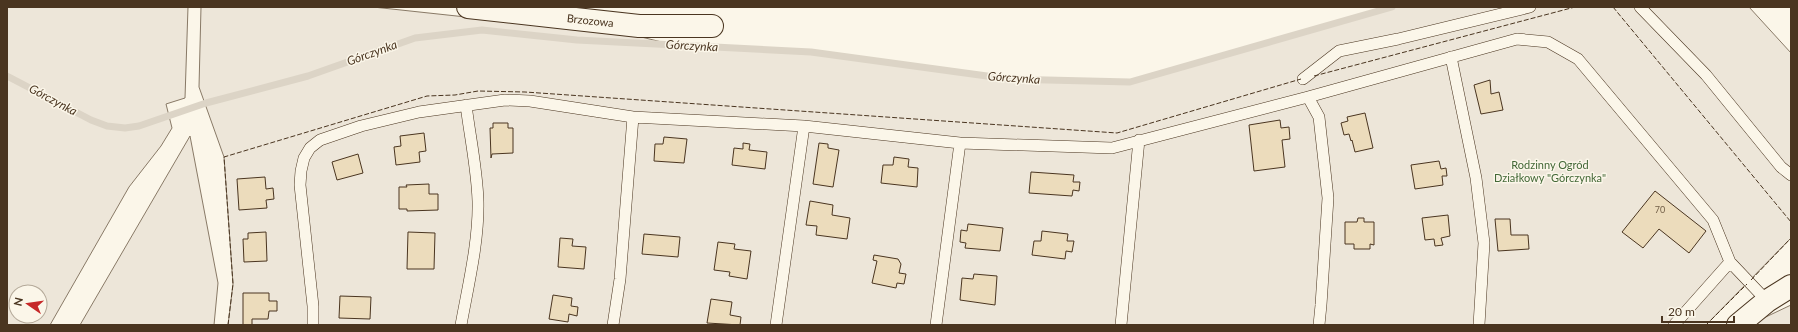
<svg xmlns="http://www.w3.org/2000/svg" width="1798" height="332" font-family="Lato,sans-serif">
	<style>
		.green { fill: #ede6d9; stroke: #887966; fill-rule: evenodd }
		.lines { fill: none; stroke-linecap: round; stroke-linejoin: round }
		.stream { stroke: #dcd4c6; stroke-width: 7 }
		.building { fill: #ecdcbc; stroke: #4a3520 }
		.service-casing { stroke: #4a3520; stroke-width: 12 }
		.minor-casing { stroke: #4a3520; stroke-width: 24 }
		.service { stroke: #fbf6e9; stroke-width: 11 }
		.minor { stroke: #fbf6e9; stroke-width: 22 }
		.fence { stroke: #4a3520; stroke-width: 1; stroke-dasharray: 5 2; stroke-linecap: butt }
		.labels { text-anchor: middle; stroke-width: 3; stroke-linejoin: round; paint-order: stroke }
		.number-label { font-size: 9px; fill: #725f47 }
		.street-label { font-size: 11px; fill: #4a3520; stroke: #fbf6e9 }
		.park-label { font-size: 11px; fill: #436837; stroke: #fbf6e9 }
		.water-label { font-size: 12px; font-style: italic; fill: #4a3520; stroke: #fbf6e9 }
	</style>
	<rect width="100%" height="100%" fill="#fbf6e9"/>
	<path class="green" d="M7 7H188L185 98 166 104 172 128 161 146 129 187 50 325H7ZM16 292H40V316H16Z
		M201 7H373L633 35 674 45 811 52 1009 79 1130 82 1392 7H1749L1791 53V238L1706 325H228L233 284 224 157 199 87Z
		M190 136 218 283 214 325H80Z
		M1791 305V325H1749L1751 324Z"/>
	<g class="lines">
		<path class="stream" d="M7 76 91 120 107 126 125 128 139 126 206 103 308 76 415 38 482 30 577 40 811 52 1009 79 1130 82 1392 7"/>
	</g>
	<path class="building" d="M1490 80 1491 94 1499 92 1503 110 1481 114 1474 85Z
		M1365 113 1373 148 1355 152 1352 140 1351 141 1349 134 1344 135 1341 123 1348 121 1347 117Z
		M1280 120 1281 128 1289 127 1290 139 1282 140 1285 167 1254 171 1249 125Z
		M493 123H508V128H513V153L492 154 491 158 490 128H493Z
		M424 133 426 151 419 152 420 162 396 165 394 147 401 146 400 136Z
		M664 137 687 139 684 163 654 161 655 144H663Z
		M743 143 750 144 749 150 767 152 765 169 732 165 734 148 743 149Z
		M819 143 828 144V148L839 150 833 187 813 184Z
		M358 154 363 173 337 180 332 162Z
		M894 157 909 159 908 167 918 168 917 187 881 183 883 165H893Z
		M1439 161 1441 169 1446 168 1447 176H1442L1443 185 1415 189 1411 165Z
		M1031 172 1074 175 1073 182H1080L1079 191 1073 190 1072 196 1029 193Z
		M265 177 266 189 273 188 274 199 266 200 267 208 239 210 237 179Z
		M429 184V194H438V210L407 211V209H399V187H407L406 185Z
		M1655 191 1706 231 1689 253 1659 229 1643 248 1622 232Z
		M810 201 833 205 832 215 850 218 847 239 816 235 817 226 806 225Z
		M1448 215 1450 236 1441 238 1443 245 1435 246 1434 239 1425 240 1422 218Z
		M1358 218H1364V222H1374V245L1370 244V249H1354V244H1345V222H1357Z
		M1495 219H1510L1511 235H1528L1529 249 1498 251Z
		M968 224 1003 228 1000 251 965 248 966 243 960 242 961 230 967 231Z
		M1042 231 1068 234 1067 241H1074L1072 252 1066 251 1065 259 1032 255 1034 241H1041Z
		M266 232 267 261 244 262 243 239H248V233Z
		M408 232 435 233 434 269H407Z
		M644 234 680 237 678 257 642 254Z
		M560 238 573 239 572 246 586 247 584 269 558 267Z
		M718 242 735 244 734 249 751 251 747 279 729 276 730 272 714 270Z
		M874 255 898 259 901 264 899 273 906 274 904 284 897 283 896 288 872 283 877 261 873 260Z
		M974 274 997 276 995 305 960 300 962 278 973 279Z
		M243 293H269V301H277V311H269L268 319H252V325H243Z
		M553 295 572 298 571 306 578 307 577 316 569 314 568 322 549 319Z
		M340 296 371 297 370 319 339 318Z
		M711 299 732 302 730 315 741 317 740 325 707 323Z"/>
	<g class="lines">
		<defs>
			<path id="service" d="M1640 7 1706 75 1781 167 1791 175
				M1451 57 1476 178 1484 243 1479 325
				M1303 79 1339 51 1398 39 1530 7
				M1308 97 1517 39 1548 42 1578 59 1713 220 1730 262 1767 301
				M313 325V306L300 185 301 171 304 158 310 148 320 140 361 126 419 112 505 100 530 101 633 117 804 126 960 143 1112 148 1308 97 1319 117 1328 198 1321 305 1319 325
				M461 325C468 286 479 241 478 201 477 169 470 137 466 105
				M613 325 620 279 633 117
				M776 325 804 126
				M936 325 960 143
				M1121 325 1139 140
				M1674 325 1730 262"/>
			<g id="minor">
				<path id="s1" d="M468 7 639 26H712"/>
				<path d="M1738 325 1767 301 1791 286"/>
			</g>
		</defs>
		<use href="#service" class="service-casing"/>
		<use href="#minor" class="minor-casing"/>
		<use href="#service" class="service"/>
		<use href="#minor" class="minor"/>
		<path class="fence" d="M1613 7 1791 222
			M1314 76 1575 7
			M1751 280 1791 238
			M228 325 233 284 224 157 427 96 455 95 478 91 525 92 1117 133 1301 79
			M1706 325 1747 284"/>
	</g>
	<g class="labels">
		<g class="number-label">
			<text x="1660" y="213">70</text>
		</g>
		<g class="street-label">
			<text dy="4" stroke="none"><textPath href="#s1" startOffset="123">Brzozowa</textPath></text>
		</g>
		<g class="park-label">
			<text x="1550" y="169">Rodzinny Ogród<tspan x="1550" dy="13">Działkowy "Górczynka"</tspan></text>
		</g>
		<g class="water-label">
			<text transform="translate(692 46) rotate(3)" y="4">Górczynka</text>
			<text transform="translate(372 53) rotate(-20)" y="4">Górczynka</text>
			<text transform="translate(1014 78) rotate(4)" y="4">Górczynka</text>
			<text transform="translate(53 100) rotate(28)" y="4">Górczynka</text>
		</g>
	</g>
	<rect width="1798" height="332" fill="none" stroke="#4a3520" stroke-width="16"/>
	<g transform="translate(28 304) rotate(283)"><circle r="19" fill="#fbf6e9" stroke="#b4a999"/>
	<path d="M0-3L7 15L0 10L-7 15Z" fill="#c62828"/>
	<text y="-6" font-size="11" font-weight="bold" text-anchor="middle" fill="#4a3520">N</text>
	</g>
	<path d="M1662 316v6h72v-6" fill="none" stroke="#4a3520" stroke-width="2"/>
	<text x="1668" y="316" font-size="12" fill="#4a3520" stroke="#fbf6e9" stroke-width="3" paint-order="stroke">20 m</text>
</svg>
